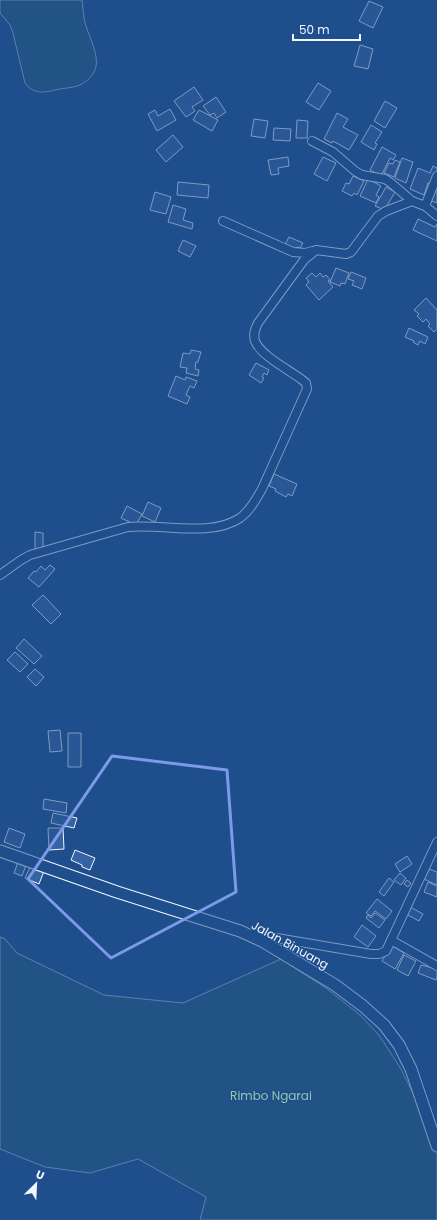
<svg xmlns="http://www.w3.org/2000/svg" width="437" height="1220" font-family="Poppins,sans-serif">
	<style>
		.green { fill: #245a82; stroke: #a8bbd7 }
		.building { fill: #3563a3; stroke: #f2f6ff }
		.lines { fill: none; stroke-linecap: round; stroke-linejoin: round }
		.street-casing { stroke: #f2f6ff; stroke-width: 10 }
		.secondary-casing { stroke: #f2f6ff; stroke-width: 13 }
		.street { stroke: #1f4e8c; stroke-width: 8 }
		.secondary { stroke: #1f4e8c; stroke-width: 11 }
		.marked { fill: none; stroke: #7d9aea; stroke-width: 3; stroke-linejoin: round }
		.labels { text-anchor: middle; stroke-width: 3; stroke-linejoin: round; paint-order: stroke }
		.street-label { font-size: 12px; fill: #f2f6ff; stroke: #1f4e8c }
		.park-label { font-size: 12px; fill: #97c8a6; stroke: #1f4e8c }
	</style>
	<rect width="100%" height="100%" fill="#1f4e8c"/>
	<path class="green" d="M0 0H82C83 6 83 12 84 18 88 41 111 67 82 84 75 88 63 88 55 90 43 93 33 94 25 83L13 33 10 25 0 13Z
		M0 937 5 939 17 953 104 995 183 1003 281 959 326 988 360 1015 379 1035 401 1069 437 1142V1220H200L206 1197 138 1159 90 1173 45 1167 0 1149Z"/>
	<path class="building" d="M369 1 383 7 373 28 359 21Z
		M360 45 373 49 368 69 354 66Z
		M318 83 331 91 319 110 306 102Z
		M194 87 203 100 192 107 195 111 186 117 174 101Z
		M216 97 226 112 217 118 214 113 210 115 203 106Z
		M385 101 397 108 385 128 374 121Z
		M170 109 176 120 157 131 148 114 155 110 158 116Z
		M199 110 218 120 212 131 193 120Z
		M337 113 348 119 343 127 358 135 349 150 333 141 332 143 324 139Z
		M254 119 268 121 265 138 251 136Z
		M297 120 308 121 307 138H296Z
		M371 125 382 132 375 143 377 144 374 150 361 142Z
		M274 128 291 129 290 141 273 140Z
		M173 135 183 147 166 162 156 150Z
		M382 147 396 155 393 160 390 158 381 176 370 170Z
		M288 157 289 166 278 168 279 174 271 175 268 160Z
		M323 157 336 163 327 181 314 174Z
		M402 158 413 162 406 183 395 178Z
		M395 160 400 162 394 177 384 173 389 163 393 164Z
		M433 166 437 168V172L432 185 428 183 424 195 410 189 418 168 430 173Z
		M353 176 364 181 357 195 354 193 352 196 342 191 346 183 349 184Z
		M368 179 381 186 376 195 379 197 376 203 360 196Z
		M178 182 209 185 208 198 177 195Z
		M437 186V203L429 200Z
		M386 187 395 192 385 209 383 207 382 209 375 206Z
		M155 192 171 197 166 214 150 210Z
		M173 205 186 209 183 220 193 223 192 229 168 222Z
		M418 219 435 227 437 224V241L413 230Z
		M289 237 303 243 300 248 297 247 296 250 285 245Z
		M183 240 196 246 190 257 178 251Z
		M336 268 349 273 345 284 341 283 340 286 330 282Z
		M351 272 366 278 362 289 352 285 354 281 348 279Z
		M312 273 316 277 320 273 323 277 326 275 330 280 328 281 333 287 319 300 306 285 309 282 306 278Z
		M426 298 437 310V329L434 332 428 326 430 324 426 319 423 322 417 316 419 314 414 310Z
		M409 328 428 337 425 344 420 341 418 345 413 342 414 341 405 337Z
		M191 350 201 352 198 362H196L195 369 199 370 198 376 186 373 187 368 180 367 183 353 190 354Z
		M256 363 269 370 267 375 264 373 262 377 264 378 261 383 249 375Z
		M176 376 185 380 186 377 197 381 194 388 190 386 186 395 190 397 187 404 168 396Z
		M274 474 297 484 292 496 288 494 286 497 275 491 276 489 269 486Z
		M148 502 161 508 155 522 142 516Z
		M127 506 142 514 136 525 121 518Z
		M35 532 43 533V551H35Z
		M50 565 55 569 39 587 28 578 34 571 36 572 41 566 45 570Z
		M43 595 61 614 51 624 32 605Z
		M24 639 42 656 34 664 16 648Z
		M15 652 28 664 20 672 7 660Z
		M35 669 44 677 36 686 27 677Z
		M60 730 62 751 50 752 48 731Z
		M68 733H81V767H68Z
		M44 799 67 803 66 813 43 809Z
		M53 813 77 818 74 828 51 823Z
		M9 828 25 834 20 848 4 842Z
		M48 828H63L64 849 49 850Z
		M75 850 95 858 90 870 82 867V865L71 860Z
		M407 856 412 864 400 872 395 864Z
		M18 862 26 865 22 876 14 873Z
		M31 865 44 871 39 884 25 878Z
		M429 869 437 872V885L424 879Z
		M400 873 406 878 401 885 394 880Z
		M389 878 394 882 384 896 379 892Z
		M407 880 411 883 408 887 404 884Z
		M428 882 437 886V897L424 892Z
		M377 899 392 911 386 919 375 911 371 916 366 913Z
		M410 907 423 914 419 921 406 914Z
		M375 913 385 920 379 928 366 918 368 915 371 918Z
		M362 925 376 936 368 947 354 937Z
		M391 945 404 953 395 969 382 961Z
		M404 955 416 961 408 976 397 970Z
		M421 965 433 968 434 966 437 967V977L436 980 418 973Z"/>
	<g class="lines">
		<defs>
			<path id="street" d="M312 141 333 152 355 171 362 175 385 179 391 183 412 201 425 206 437 216
				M425 206 437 176
				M223 221 293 252 305 253 313 251
				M0 575 21 560 30 555 128 527C161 523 210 538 240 518 250 511 256 499 262 489L307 389 306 383 301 379C289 370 260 355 255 341 253 334 255 329 258 323L304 260 316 250 346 254 351 252 378 216 386 211 412 201
				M253 934 371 954H379L386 951 437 842
				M391 940 437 966"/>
			<path id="secondary" d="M0 851 117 892 240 931 262 941 335 985 363 1006 384 1025 399 1045 411 1069 437 1146"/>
		</defs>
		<use href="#street" class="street-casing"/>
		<use href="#secondary" class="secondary-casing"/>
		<use href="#street" class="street"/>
		<use href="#secondary" class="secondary"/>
	</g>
	<path d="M0 0H437V1220H0ZM112 756 227 770 236 892 111 958 28 879Z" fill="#1f4e8c" fill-opacity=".55" fill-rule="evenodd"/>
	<path class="marked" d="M112 756 227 770 236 892 111 958 28 879Z"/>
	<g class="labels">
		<g class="street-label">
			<text transform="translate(290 945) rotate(29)" y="4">Jalan Binuang</text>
		</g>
		<g class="park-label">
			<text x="271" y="1100">Rimbo Ngarai</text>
		</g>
	</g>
	<g transform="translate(36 1184) rotate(24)" stroke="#1f4e8c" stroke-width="3" paint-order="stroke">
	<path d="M0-3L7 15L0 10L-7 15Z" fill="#f2f6ff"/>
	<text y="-6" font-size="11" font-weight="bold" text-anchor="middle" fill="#f2f6ff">U</text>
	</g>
	<path d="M293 34v6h67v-6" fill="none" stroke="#f2f6ff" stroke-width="2"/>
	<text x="299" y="34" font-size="12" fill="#f2f6ff" stroke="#1f4e8c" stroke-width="3" paint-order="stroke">50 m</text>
</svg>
